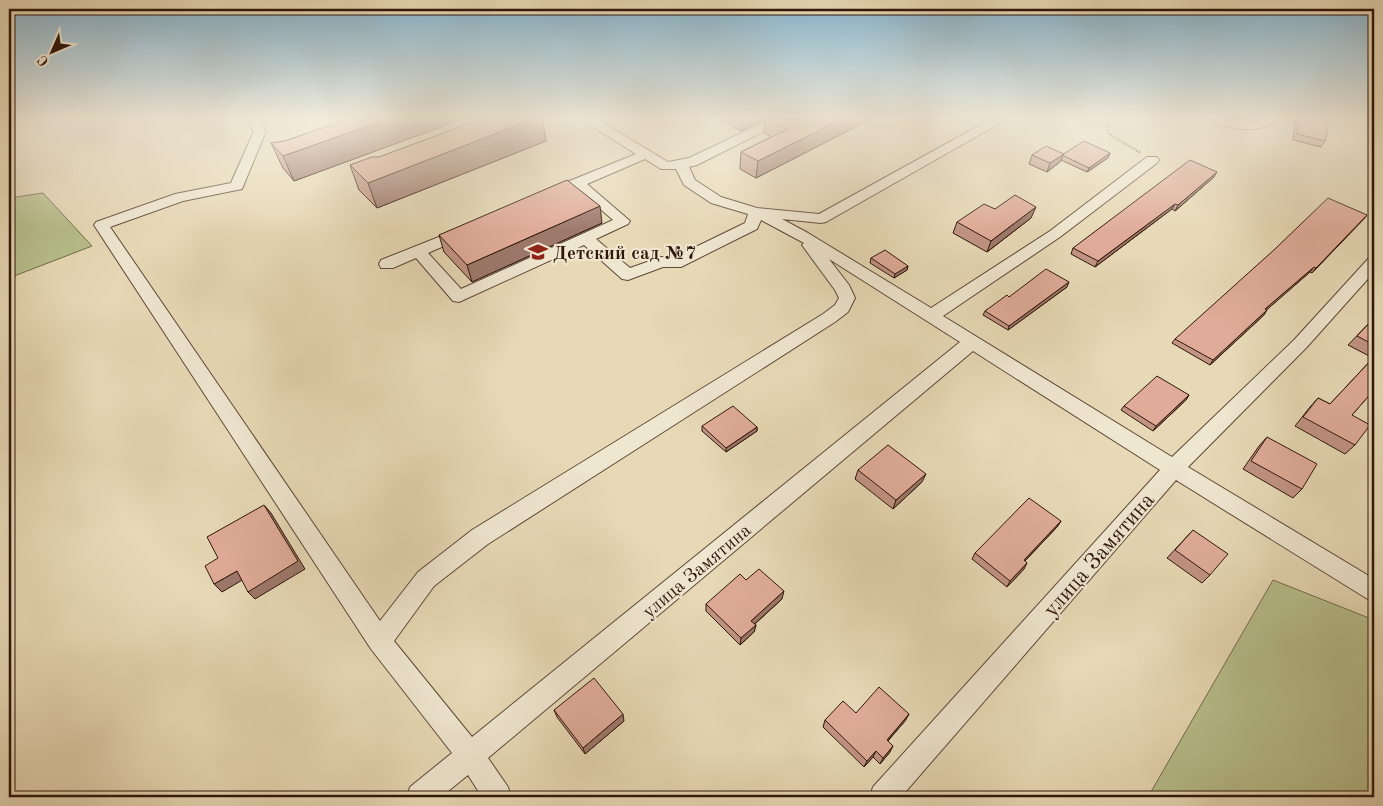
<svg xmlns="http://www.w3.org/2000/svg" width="1383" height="806" font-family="'Old Standard TT',serif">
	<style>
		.green { fill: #b7bf8c; stroke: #736a4c }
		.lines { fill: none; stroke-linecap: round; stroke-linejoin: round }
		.minor-casing { stroke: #5d4736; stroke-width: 2 }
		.path { stroke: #2f160b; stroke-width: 2.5; stroke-dasharray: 1 2; stroke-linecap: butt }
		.minor { fill: #efe6d0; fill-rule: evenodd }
		.wall { fill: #c19484; stroke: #2f160b }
		.shaded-wall { fill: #9d786b; stroke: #2f160b }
		.building { fill: #e0ac99; stroke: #2f160b }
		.labels { text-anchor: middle; stroke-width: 4.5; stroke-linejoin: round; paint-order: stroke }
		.poi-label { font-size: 19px; font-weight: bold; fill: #2f160b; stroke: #efe6d0; text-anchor: start }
		.street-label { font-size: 19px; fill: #2f160b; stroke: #efe6d0 }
		.near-street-label { font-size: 22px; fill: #2f160b; stroke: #efe6d0 }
	</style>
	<rect width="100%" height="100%" fill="#e7d9b6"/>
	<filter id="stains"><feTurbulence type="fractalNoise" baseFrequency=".004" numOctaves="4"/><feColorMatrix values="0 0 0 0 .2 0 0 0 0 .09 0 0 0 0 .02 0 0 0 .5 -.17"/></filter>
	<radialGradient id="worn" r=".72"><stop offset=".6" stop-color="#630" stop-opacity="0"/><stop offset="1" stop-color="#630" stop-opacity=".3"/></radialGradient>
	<path class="green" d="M43 193 92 246 9 278V198Z
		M1273 580 1374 620V797H1148Z"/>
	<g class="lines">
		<defs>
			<path id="minor" d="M245 118H258L266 131 242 189 183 201 110 227 380 621 418 572 472 530 823 314 835 305 839 298 835 290 802 245 804 243 761 220 757 229 681 267H663L628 280 622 279 584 245 459 302 453 301 416 258 393 268H381L379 264 381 260 459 229H469L472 232 469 235 428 253 461 289 613 220 576 188 567 191 562 190 560 187 562 184 636 154 579 118H595L668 162 689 158 773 118H790L697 165 689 167 695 180 721 197 757 208 819 214 993 118H1009L826 222 821 223 782 219 808 233 931 308 1050 231 1147 157H1157L1159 160 1157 163 1060 237 943 316 1172 457 1294 340 1368 259 1374 258V272L1306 348 1188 467 1374 579V601L1366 598 1176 480 901 797H870L873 787 1160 470 973 351 488 758 508 787 511 797H482L468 775 441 797H407L410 787 452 753 371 649 94 225 96 222 175 194 231 183 254 131ZM645 159 661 169H676L684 185 711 203 748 214 745 223 673 258 661 257 630 268 596 239 628 224 630 221 587 184ZM829 259 960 342 472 737 394 641 434 586 488 544 835 322 848 312 855 298 849 285Z
				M1210 118H1231L1252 122 1263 118H1278C1264 134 1224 132 1210 118Z"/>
		</defs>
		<use href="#minor" class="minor-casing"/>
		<path class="path" d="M1108 118 1109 134 1141 153"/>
		<use href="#minor" class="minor"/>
	</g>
	<path class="wall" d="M351 118H465L294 181 283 168 271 143 285 141Z
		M484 118H542L546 141 377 208 359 190 350 165 379 157Z
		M719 118H873L756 178 740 169 741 152 771 137 764 133 765 120 741 131Z
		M1296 118H1326L1325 141 1321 147 1293 140Z
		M1110 153 1108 158 1087 172 1061 160 1060 162 1047 172 1029 164 1032 155Z
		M1214 177 1175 211 1172 209 1095 267 1071 254 1073 248Z
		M995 209 1031 218 987 252 953 233 957 222Z
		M1367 215 1312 273 1310 272 1266 310 1264 315 1210 365 1172 343 1175 339Z
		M602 223 472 282 444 252 439 235Z
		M871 258 908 266 907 270 894 278 870 263Z
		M1067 287 1008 330 983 315 985 311 1009 297Z
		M1374 318V390L1352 415 1355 445 1345 454 1295 426 1310 407 1318 398 1330 404 1373 358 1348 345Z
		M1189 395 1186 400 1153 431 1121 410 1124 406Z
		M702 426 757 427V431L726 452 702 431Z
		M1267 437 1302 489 1293 498 1243 469 1259 446Z
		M858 470 922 482 893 509 855 479Z
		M1061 521 1057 527 1025 561 1024 569 1007 587 972 559 975 553Z
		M1193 530 1210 575 1202 583 1167 558Z
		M746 580 782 599 755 624 756 625 754 632 740 645 706 611V604Z
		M554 710 624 721 585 754 557 717Z
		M856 713 909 714 905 721 888 741 890 752 880 764 873 757 864 767 823 727 825 720Z"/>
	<path class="shaded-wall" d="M391 118H465L294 181 283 156Z
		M536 118H542L546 141 377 208 368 183Z
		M741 118H765V120L741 131Z
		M844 118H873L756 178 758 161Z
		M1110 153 1108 158 1087 172 1089 168Z
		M1064 154 1060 162 1047 172 1050 163Z
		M1217 172 1214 177 1175 211 1178 205Z
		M1175 204 1172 209 1095 267 1098 261Z
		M600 206 602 223 472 282 467 265Z
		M1036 207 1031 218 987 252 991 241Z
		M1367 215 1364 219 1312 273 1316 268Z
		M908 266 907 270 894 278 895 274Z
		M1314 267 1310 272 1262 314 1265 309Z
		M1069 282 1067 287 1008 330 1009 326Z
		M1267 310 1264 315 1210 365 1213 360Z
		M1189 395 1186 400 1153 431 1156 426Z
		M757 427V431L726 452V448Z
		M926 474 922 482 893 509 896 500Z
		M264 505 271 513 305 569 255 599 248 592Z
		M1061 521 1057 527 1020 566 1024 560Z
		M1027 563 1024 569 1007 587 1010 581Z
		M237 571 244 579 222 592 214 584Z
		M784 591 782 599 750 628 751 621Z
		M756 625 754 632 740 645 741 638Z
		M623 714 624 721 585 754 583 748Z
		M909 714 905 721 883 746 887 740Z
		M893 746 890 752 880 764 883 758Z
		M876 751 873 757 864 767 867 761Z"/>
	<path class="building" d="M351 118H391L283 156 271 143 285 141Z
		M484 118H536L368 183 350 165 372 157H379Z
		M768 118H844L758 161 741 152 788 129Z
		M1299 118H1326L1327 132 1325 141 1297 134Z
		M1084 141 1110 153 1089 168 1062 155Z
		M1046 146 1064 154 1050 163 1032 155Z
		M1190 160 1217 172 1178 205 1175 204 1098 261 1073 248Z
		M567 180 600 206 467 265 439 235Z
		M1015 195 1036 207 991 241 957 222 984 204 995 209Z
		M1328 198 1367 215 1316 268 1314 267 1265 309 1267 310 1213 360 1175 339 1275 249Z
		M885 250 908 266 895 274 871 258Z
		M1046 269 1069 282 1009 326 985 311 1007 295 1009 297Z
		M1374 318V345L1357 336Z
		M1374 357V390L1352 415 1370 425 1355 445 1303 417 1318 398 1330 404Z
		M1157 376 1189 395 1156 426 1124 406Z
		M733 406 757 427 726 448 702 426Z
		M1267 437 1317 464 1302 489 1251 461Z
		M888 445 926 474 896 500 858 470Z
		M1029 498 1061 521 1024 560 1027 563 1010 581 975 553Z
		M264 505 298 561 248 592 237 571 214 584 205 566 218 558 207 537Z
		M1193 530 1228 554 1210 575 1175 550Z
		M759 569 784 591 751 621 756 625 741 638 706 604 740 574 746 580Z
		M594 678 623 714 583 748 554 710Z
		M879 687 909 714 887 740 893 746 883 758 876 751 867 761 825 720 843 701 856 713Z"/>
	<linearGradient id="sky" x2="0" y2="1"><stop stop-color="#87b6d0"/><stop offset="0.51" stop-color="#f4eede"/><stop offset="1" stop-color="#f4eede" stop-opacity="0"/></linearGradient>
	<rect width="1383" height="231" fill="url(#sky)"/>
	<defs>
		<symbol id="school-bare" viewBox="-9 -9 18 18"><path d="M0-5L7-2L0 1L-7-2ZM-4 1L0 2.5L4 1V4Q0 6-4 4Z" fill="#8f2418" stroke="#efe6d0" stroke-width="2.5" paint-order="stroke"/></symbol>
	</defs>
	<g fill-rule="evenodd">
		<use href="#school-bare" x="524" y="238" width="28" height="28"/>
	</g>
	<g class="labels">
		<g class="poi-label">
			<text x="553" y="259">Детский сад №7</text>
		</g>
		<g class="street-label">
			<text transform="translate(696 570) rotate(-40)" y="7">улица Замятина</text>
		</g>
		<g class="near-street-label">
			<text transform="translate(1098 554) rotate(-49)" y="8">улица Замятина</text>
		</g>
	</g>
	<rect width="1383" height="806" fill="none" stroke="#e7d9b6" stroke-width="30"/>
	<rect x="10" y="10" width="1363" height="786" fill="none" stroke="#2f160b" stroke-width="2.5"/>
	<rect x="15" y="15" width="1353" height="776" fill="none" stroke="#2f160b"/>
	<g transform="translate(52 52) rotate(225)" stroke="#efe6d0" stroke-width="4" paint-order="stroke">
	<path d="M0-4L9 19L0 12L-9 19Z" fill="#2f160b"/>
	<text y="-8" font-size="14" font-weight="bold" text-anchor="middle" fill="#2f160b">С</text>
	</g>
	<rect width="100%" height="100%" filter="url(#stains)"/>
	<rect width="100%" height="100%" fill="url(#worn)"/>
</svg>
